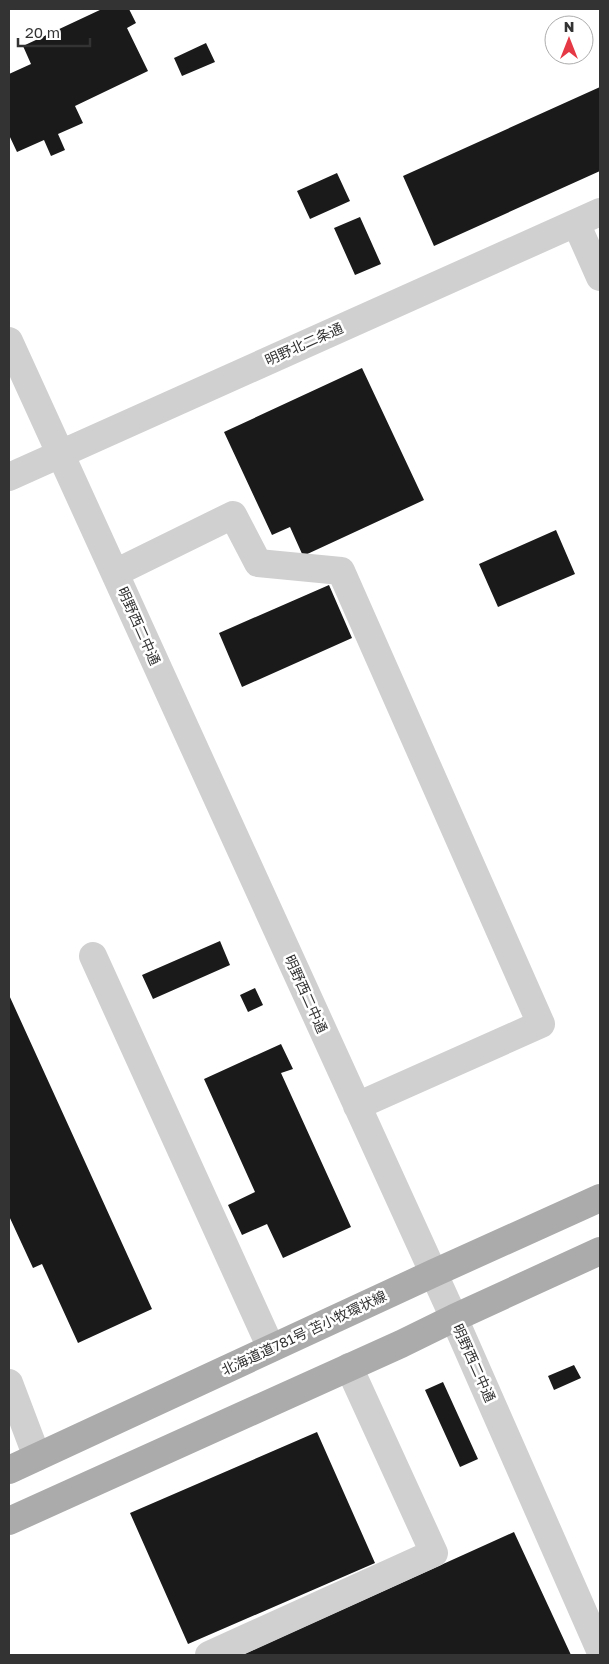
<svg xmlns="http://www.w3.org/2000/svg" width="609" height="1664" font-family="'Golos Text','Noto Sans JP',sans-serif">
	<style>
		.building { fill: #1a1a1a }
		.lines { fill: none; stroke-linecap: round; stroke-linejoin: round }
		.minor { stroke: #d0d0d0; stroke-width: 28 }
		.major { stroke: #ababab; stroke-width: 28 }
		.labels { text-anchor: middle; stroke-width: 5; stroke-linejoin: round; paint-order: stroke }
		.street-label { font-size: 14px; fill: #333; stroke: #fff }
	</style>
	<rect width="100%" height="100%" fill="#fff"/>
	<path class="building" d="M102 9H129L136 23 127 28 148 71 75 106 83 123 58 134 65 150 51 156 44 140 17 152 9 135V74L31 64 23 46Z
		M206 43 215 62 182 76 174 58Z
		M600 87V171L434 246 403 176Z
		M337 173 350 201 310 219 297 191Z
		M360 217 381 264 355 275 334 228Z
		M362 368 424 500 303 556 290 527 272 535 224 432Z
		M556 530 575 574 498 607 479 564Z
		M329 585 352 638 242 687 219 633Z
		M220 941 230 965 153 999 142 975Z
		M255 988 263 1005 248 1012 240 995Z
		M9 995 152 1309 78 1343 42 1264 33 1268 9 1216Z
		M281 1044 293 1069 281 1073 351 1227 283 1258 267 1224 242 1235 228 1205 255 1192 204 1079Z
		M574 1365 581 1378 554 1390 548 1376Z
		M443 1382 478 1459 460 1467 425 1390Z
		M317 1432 375 1563 188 1644 130 1513Z
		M514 1532 571 1655H242Z"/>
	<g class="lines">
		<path class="minor" d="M576 223 600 277
			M9 341 454 1318 600 1650
			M9 477 600 212
			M115 573 233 515 258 563 341 571 541 1024 357 1106
			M93 956 271 1348
			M9 1383 37 1457
			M209 1655 434 1553 349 1367"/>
		<path class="major" d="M9 1470 434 1273 600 1198
			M9 1521 401 1344 454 1318 600 1251"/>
	</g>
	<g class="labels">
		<g class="street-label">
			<text transform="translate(304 344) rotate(-24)" y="5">明野北二条通</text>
			<text transform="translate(139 626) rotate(66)" y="5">明野西二中通</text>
			<text transform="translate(306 994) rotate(66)" y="5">明野西二中通</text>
			<text transform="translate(304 1333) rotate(-25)" y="5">北海道道781号 苫小牧環状線</text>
			<text transform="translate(474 1363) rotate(66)" y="5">明野西二中通</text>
		</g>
	</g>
	<rect width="609" height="1664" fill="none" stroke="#333333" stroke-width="20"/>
	<g transform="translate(569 40)"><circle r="24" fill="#ffffff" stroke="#adadad"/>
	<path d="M0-4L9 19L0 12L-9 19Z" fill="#e63946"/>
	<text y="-8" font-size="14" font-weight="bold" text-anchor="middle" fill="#333333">N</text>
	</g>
	<path d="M18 38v8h72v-8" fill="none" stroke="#333333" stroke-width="2.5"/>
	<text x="25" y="38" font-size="15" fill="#333333" stroke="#ffffff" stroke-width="4" paint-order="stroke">20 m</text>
</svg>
